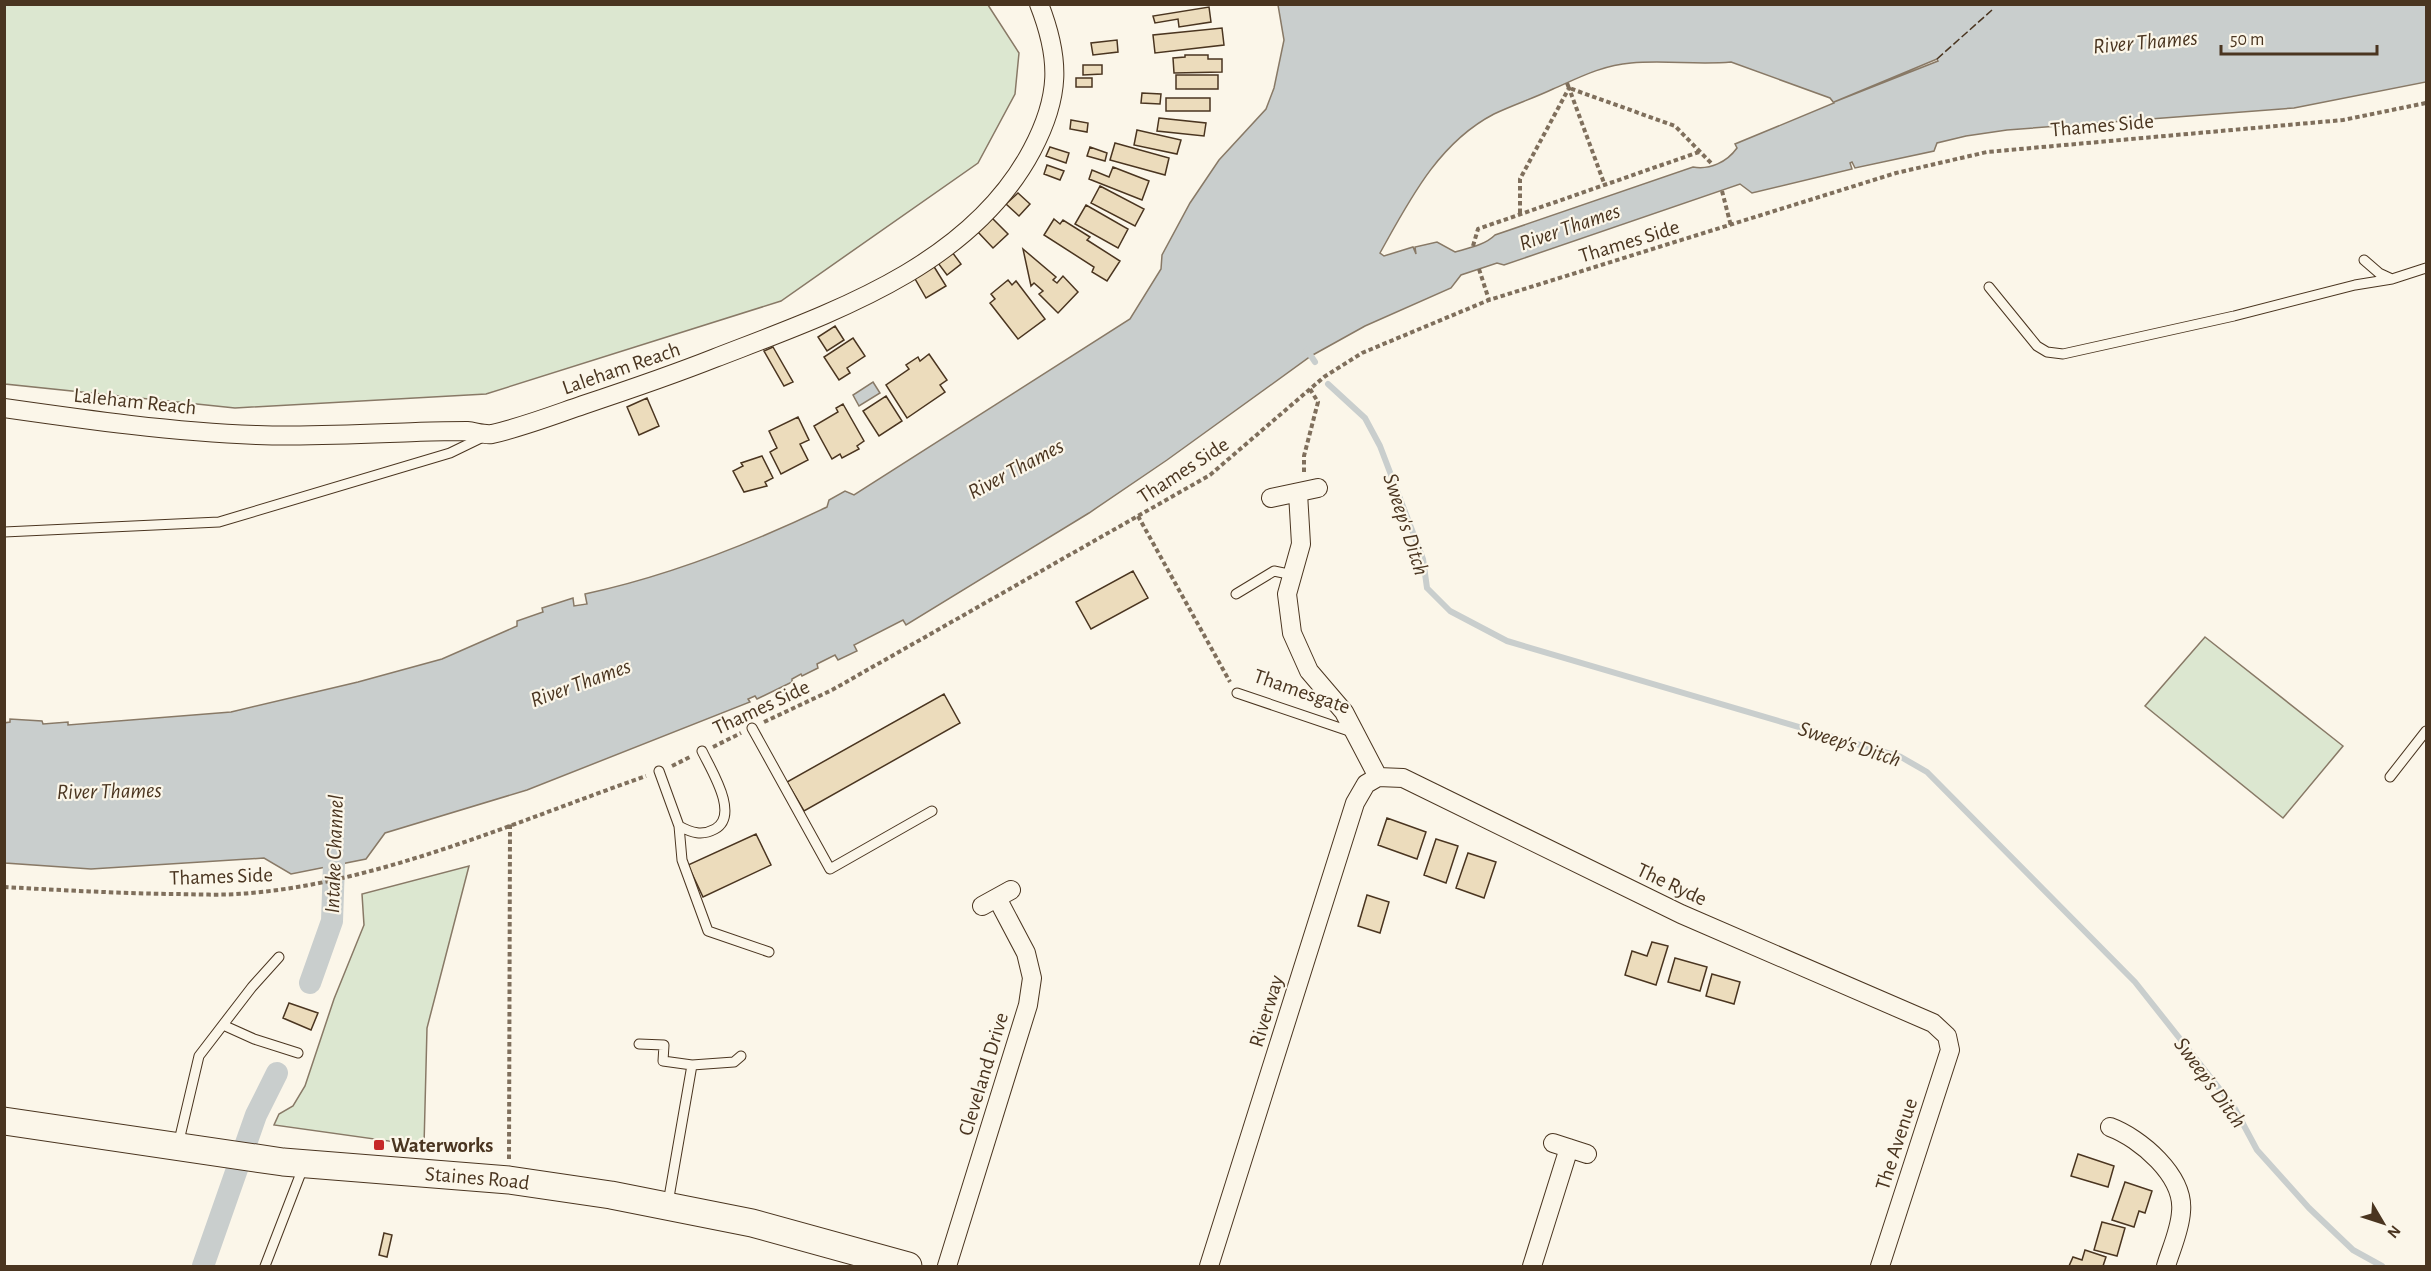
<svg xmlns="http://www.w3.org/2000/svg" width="2431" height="1271" font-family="'Alegreya Sans',sans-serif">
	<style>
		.green { fill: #dce7d0; stroke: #887966; stroke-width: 1.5 }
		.water { fill: #c9cecd; stroke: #887966; stroke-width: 1.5; fill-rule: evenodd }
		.pier { fill: #fbf6e9; stroke: #887966; stroke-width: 1.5 }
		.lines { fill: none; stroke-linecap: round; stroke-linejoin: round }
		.stream { stroke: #c9cecd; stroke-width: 6 }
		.canal { stroke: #c9cecd; stroke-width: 22 }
		.building { fill: #ecdcbc; stroke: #4a3520; stroke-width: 1.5 }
		.lane-casing { stroke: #4a3520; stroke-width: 11 }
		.street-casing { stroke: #4a3520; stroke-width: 20 }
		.secondary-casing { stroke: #4a3520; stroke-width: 29 }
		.path { stroke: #7f6f5c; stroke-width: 4; stroke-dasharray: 4.5 3; stroke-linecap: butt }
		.lane { stroke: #fbf6e9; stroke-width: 9 }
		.street { stroke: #fbf6e9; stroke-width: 18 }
		.secondary { stroke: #fbf6e9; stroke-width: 27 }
		.fence { stroke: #4a3520; stroke-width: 1.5; stroke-dasharray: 8 3; stroke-linecap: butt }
		.poi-dot { fill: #c62828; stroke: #fbf6e9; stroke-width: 2 }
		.labels { text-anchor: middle; stroke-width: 4.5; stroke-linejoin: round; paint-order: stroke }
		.street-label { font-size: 21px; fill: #4a3520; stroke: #fbf6e9 }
		.poi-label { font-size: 21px; font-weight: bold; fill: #4a3520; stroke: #fbf6e9; text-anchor: start }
		.water-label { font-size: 22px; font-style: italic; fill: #4a3520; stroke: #fbf6e9 }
	</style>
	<rect width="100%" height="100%" fill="#fbf6e9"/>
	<path class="green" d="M988 5 1019 53 1015 94 978 163 781 301 486 394 235 408 5 384V5Z
		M2205 637 2343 746 2283 818 2145 706Z
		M469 866 427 1028 424 1146 274 1125 279 1114 293 1106 305 1086 334 999 364 925 362 894Z"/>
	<path class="water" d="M1278 5H2426V82L2294 108 2007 130 1966 136 1937 143 1934 151 1855 168 1852 162 1850 163 1852 169 1752 193 1740 184 1504 265 1497 263 1461 275 1451 288 1365 326 1311 356 1167 460 1089 513 906 625 903 620 854 645 857 651 838 660 835 655 817 664 818 668 802 676 801 674 792 679V682L757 699 755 696 748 699 750 702 527 790 385 833 366 859 291 874 264 858 91 869 5 863 4 723 10 722V719L42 721 43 724 68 722V725L231 712 358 682 442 659 517 626V621L543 612 542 608 573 598 574 606 587 604 585 594C669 576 750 544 827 507L829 500 845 491 854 495 1130 319 1161 269 1162 255 1190 203 1219 160 1266 109 1274 88 1284 40ZM1731 62 1830 98 1834 103 1735 144 1737 148C1727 162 1710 170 1693 167L1495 235C1485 245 1469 248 1455 252L1437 242 1415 247 1416 254 1413 247 1384 256 1380 253C1409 201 1438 143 1494 114 1513 105 1534 98 1553 89 1578 78 1603 65 1631 63 1664 60 1698 65 1731 62Z
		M873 382 880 393 859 406 853 395Z"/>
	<path class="pier" d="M1937 59 1938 61 1834 102Z"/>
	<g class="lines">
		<path class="stream" d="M1307 350 1315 362
			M1328 384 1365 418 1380 446 1423 559 1427 588 1450 611 1507 641 1901 757 1927 772 2135 982 2234 1107 2257 1150 2309 1208 2353 1250 2382 1266"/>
		<path class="canal" d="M310 983 332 921 335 835
			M203 1266 256 1115 277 1073"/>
	</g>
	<path class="building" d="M1209 7 1211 22 1179 27 1178 19 1155 23 1153 16Z
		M1222 28 1224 45 1155 53 1153 35Z
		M1117 40 1118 52 1093 55 1091 43Z
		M1185 55H1208V59H1222V72L1174 73 1173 58 1185 57Z
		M1083 65H1102V74L1083 75Z
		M1176 75H1218V89H1176Z
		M1076 78H1092V87H1076Z
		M1142 93 1161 94 1160 104 1141 103Z
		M1166 98H1210V111H1166Z
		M1159 118 1206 123 1204 136 1157 131Z
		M1071 120 1088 123 1087 132 1070 129Z
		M1137 130 1181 140 1177 154 1134 145Z
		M1115 143 1169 158 1165 175 1110 160Z
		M1050 147 1069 153 1066 163 1046 156Z
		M1090 147 1107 153 1105 161 1087 156Z
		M1047 165 1064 171 1060 180 1044 174Z
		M1113 167 1149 181 1142 200 1089 179 1092 170 1109 177Z
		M1100 186 1144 209 1135 226 1091 203Z
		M1018 193 1030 204 1019 216 1006 204Z
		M1086 205 1128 229 1118 248 1075 224Z
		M991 217 1008 234 993 248 977 231Z
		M1054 219 1060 224 1063 220 1090 237 1087 240 1120 261 1107 281 1092 272 1094 267 1044 235Z
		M1023 249 1056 277 1053 280 1057 283 1063 276 1078 292 1058 313 1039 294 1043 291 1034 283 1031 286Z
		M952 252 961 264 947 275 938 263Z
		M933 265 946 286 926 298 914 277Z
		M1008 280 1012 285 1016 281 1045 319 1018 339 990 303 995 299 991 294Z
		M835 326 844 340 827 351 818 337Z
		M853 338 865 356 847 368 850 373 839 380 824 357Z
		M773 347 793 382 784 386 764 351Z
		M929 354 947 380 940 385 945 392 907 418 886 385 909 369 906 365 918 357 920 361Z
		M886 396 902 421 879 436 863 411Z
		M647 398 659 426 639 435 627 407Z
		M843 404 864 441 857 446 859 449 842 458 840 454 832 459 814 426 838 412 836 408Z
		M798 417 809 440 800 444 808 460 781 474 770 452 777 448 769 431Z
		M762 456 773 478 765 482 767 486 744 492 733 471 743 466 741 463Z
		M1133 571 1148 598 1091 629 1076 602Z
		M944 694 960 723 804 811 787 782Z
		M1387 818 1426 832 1417 859 1378 845Z
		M756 834 771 865 703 897 688 865Z
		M1436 839 1458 846 1446 883 1424 875Z
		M1468 853 1496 862 1484 898 1456 888Z
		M1367 895 1389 902 1380 933 1358 926Z
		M1652 942 1668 946 1656 985 1625 975 1632 951 1647 956Z
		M1675 958 1707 967 1700 991 1668 982Z
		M1712 974 1740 982 1734 1004 1706 996Z
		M289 1003 318 1013 311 1030 283 1018Z
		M2078 1154 2114 1166 2108 1187 2071 1176Z
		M2125 1182 2152 1191 2145 1213 2139 1211 2134 1227 2112 1220Z
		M2102 1222 2125 1228 2117 1256 2094 1250Z
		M384 1233 392 1235 387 1257 379 1255Z
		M2085 1250 2106 1257 2103 1266H2069L2073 1257 2082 1260Z"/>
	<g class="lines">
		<defs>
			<path id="lane" d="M2364 260 2379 273 2392 279 2426 268
				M1989 287 2037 346 2047 352 2063 354 2234 316 2355 285 2392 279
				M4 532 219 522 450 453 483 437
				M1236 594 1274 571 1293 575
				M1237 693 1352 732
				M752 728 830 869 932 811
				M659 771 679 826C692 833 702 836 715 829 740 815 711 770 702 751
				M2390 777 2426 731
				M679 826 682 860 708 931 769 952
				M223 1025 254 1039 298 1053
				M639 1044 664 1045 663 1061 692 1065
				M178 1145 199 1056 252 987 279 957
				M668 1203 692 1065 734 1062 741 1056
				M265 1266 304 1165"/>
			<path id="street" d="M4 408C88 420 173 432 257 435 311 437 363 434 416 432 433 431 450 431 467 431 476 432 484 435 492 434 523 427 554 415 583 405 628 390 672 375 715 358 831 313 970 267 1032 150 1060 97 1061 60 1039 4
				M1298 493 1301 544 1287 594 1292 633 1309 671 1344 712 1378 777
				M1271 498 1318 488
				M1378 777 1403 778 1681 914 1933 1023 1947 1036 1950 1050 1880 1266
				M982 906 1011 890
				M2110 1127C2140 1138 2185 1176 2181 1212 2180 1230 2171 1249 2166 1266
				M1553 1143 1587 1154
				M947 1266 1028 1005 1032 978 1026 953 997 898
				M1209 1266 1355 803 1366 784 1378 777
				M1532 1266 1569 1148"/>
			<g id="secondary">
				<path id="s1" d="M4 1121 283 1162 509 1180 611 1195 752 1223 908 1266"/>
			</g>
		</defs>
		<use href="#lane" class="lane-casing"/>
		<use href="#street" class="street-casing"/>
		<use href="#secondary" class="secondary-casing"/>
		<path class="path" d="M1567 83 1569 88 1675 126 1713 165
			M1722 191 1731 226
			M1520 213V179L1569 88 1604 183
			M1473 246 1478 229 1699 152
			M1479 269 1489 300
			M1304 472V456L1318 402 1310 389
			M1138 516 1230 682
			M764 722 832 690 1210 475 1324 377 1362 353 1489 300 1896 173 1987 152 2343 120 2426 103
			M713 747 741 733
			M672 766 690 757
			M4 887C59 890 113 893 168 894 195 894 223 896 250 893 382 882 520 820 646 776
			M509 1159 510 824"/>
		<use href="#lane" class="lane"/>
		<use href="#street" class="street"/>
		<use href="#secondary" class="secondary"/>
		<path class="fence" d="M1937 59 1992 10"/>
	</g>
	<rect class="poi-dot" x="373" y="1139" width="12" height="12" rx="3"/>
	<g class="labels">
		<g class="street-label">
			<text transform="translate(2102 125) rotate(-5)" y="7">Thames Side</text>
			<text transform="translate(1629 241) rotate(-17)" y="7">Thames Side</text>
			<text transform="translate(621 368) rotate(-19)" y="7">Laleham Reach</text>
			<text transform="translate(135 401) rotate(6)" y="7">Laleham Reach</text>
			<text transform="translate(1183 470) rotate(-33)" y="7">Thames Side</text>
			<text transform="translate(1302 691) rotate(19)" y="7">Thamesgate</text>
			<text transform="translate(761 707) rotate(-25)" y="7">Thames Side</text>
			<text transform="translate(221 876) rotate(-2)" y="7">Thames Side</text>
			<text transform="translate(1672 884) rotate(25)" y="7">The Ryde</text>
			<text transform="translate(1266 1011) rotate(-73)" y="7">Riverway</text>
			<text transform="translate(983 1074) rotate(-73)" y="7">Cleveland Drive</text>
			<text transform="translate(1896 1144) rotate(-72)" y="7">The Avenue</text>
			<text dy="7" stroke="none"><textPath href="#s1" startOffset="477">Staines Road</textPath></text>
		</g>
		<g class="poi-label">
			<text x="391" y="1152">Waterworks</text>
		</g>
		<g class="water-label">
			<text transform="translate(2145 41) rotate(-5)" y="8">River Thames</text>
			<text transform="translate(1569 226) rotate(-19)" y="8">River Thames</text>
			<text transform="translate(1015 468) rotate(-28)" y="8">River Thames</text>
			<text transform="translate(1407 524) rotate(72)" y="8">Sweep's Ditch</text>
			<text transform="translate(580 682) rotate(-20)" y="8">River Thames</text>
			<text transform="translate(1850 743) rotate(18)" y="8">Sweep's Ditch</text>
			<text transform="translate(109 790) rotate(-1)" y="8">River Thames</text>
			<text transform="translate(333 854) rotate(-88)" y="8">Intake Channel</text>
			<text transform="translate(2211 1082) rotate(54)" y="8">Sweep's Ditch</text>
		</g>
	</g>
	<rect width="2431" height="1271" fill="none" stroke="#4a3520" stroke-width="12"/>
	<g transform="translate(2383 1223) rotate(129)" stroke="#fbf6e9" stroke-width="4.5" paint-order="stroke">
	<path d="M0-4.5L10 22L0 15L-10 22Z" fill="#4a3520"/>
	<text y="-9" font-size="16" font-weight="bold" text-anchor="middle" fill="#4a3520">N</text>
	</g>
	<path d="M2221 45v9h156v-9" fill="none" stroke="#4a3520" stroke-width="3"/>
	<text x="2230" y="45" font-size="18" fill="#4a3520" stroke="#fbf6e9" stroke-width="4.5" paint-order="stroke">50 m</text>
</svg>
